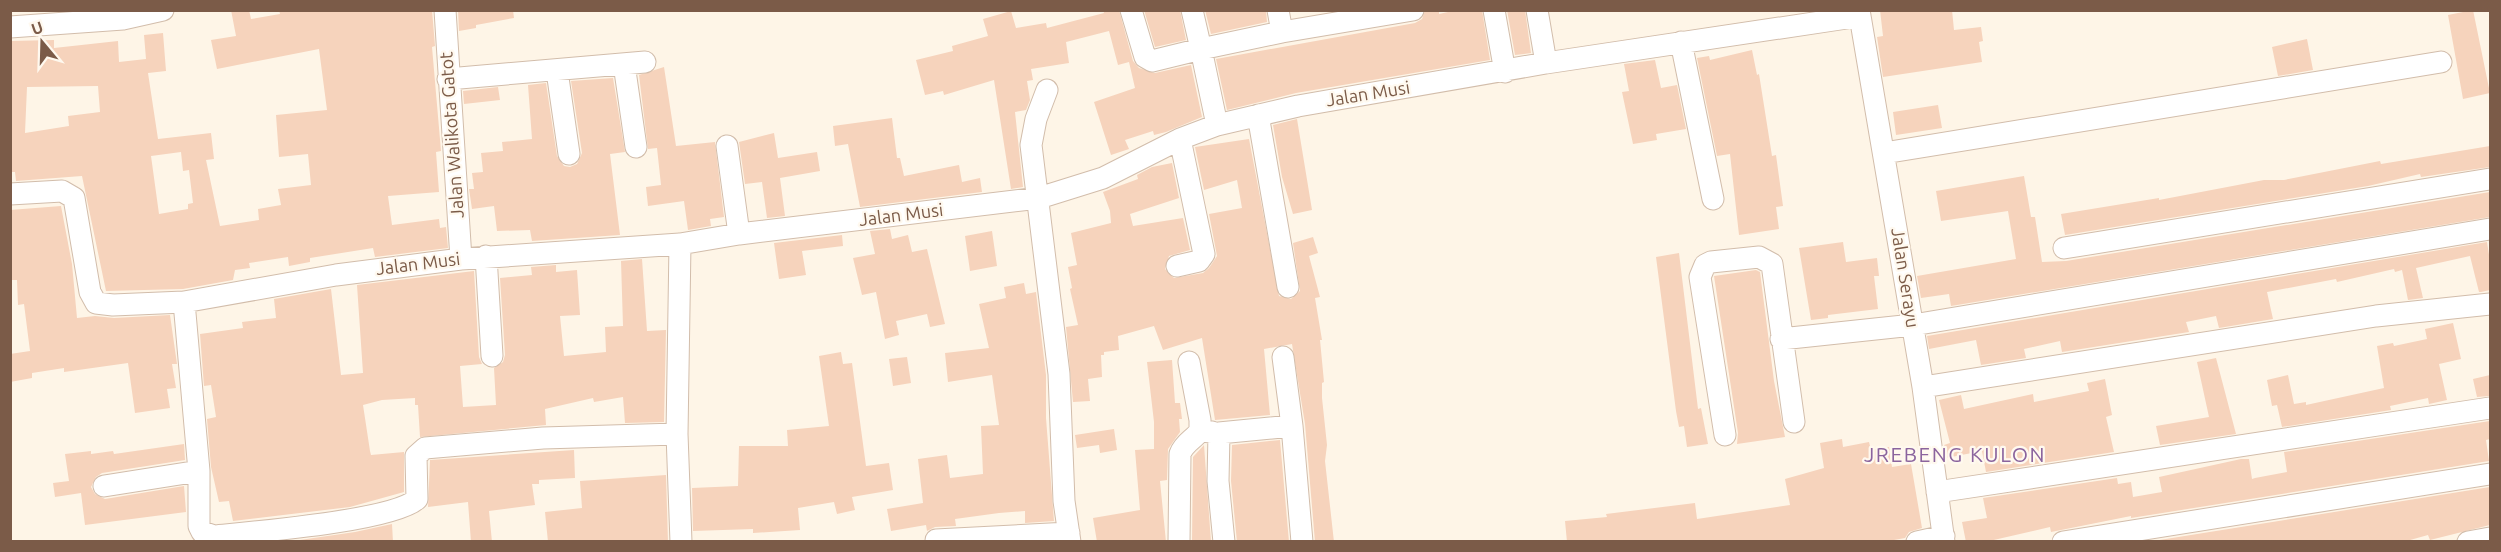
<svg xmlns="http://www.w3.org/2000/svg" width="2501" height="552" font-family="Ubuntu,sans-serif">
	<style>
		.building { fill: #f6d3bc; fill-rule: evenodd }
		.lines { fill: none; stroke-linecap: round; stroke-linejoin: round }
		.minor-casing { stroke: #d2bdab; stroke-width: 23 }
		.minor { stroke: #fff; stroke-width: 21 }
		.labels { text-anchor: middle; stroke-width: 4.5; stroke-linejoin: round; paint-order: stroke }
		.street-label { font-size: 18px; fill: #7b5b48; stroke: #fff9ef }
		.quarter-label { font-size: 21px; letter-spacing: 1.5px; fill: #8b649e; stroke: #fff9ef }
	</style>
	<rect width="100%" height="100%" fill="#fef5e7"/>
	<path class="building" d="M231 10H249L251 19 280 14 279 10H432L435 46 432 47 441 151 436 152 439 192 388 196 392 225 439 219 440 228 446 227 448 248 375 257 373 248 310 258V262L289 266 288 257 249 263 250 268 235 270 233 280 183 289 106 291 82 176 16 181 15 172H10V41L54 40V48L118 41 119 62 146 59 144 35 163 33 166 71 148 73 158 139 211 133 214 159 206 160 220 226 259 220 258 209 281 205 278 189 311 185 308 154 279 157 276 115 327 110 319 49 217 69 211 40 236 36ZM98 86 100 112 68 116 69 126 25 133 27 87ZM181 152 183 171 189 170 193 203 188 204V209L159 214 151 156Z
		M458 10H513L514 18 476 25V28L459 31Z
		M1103 10H1119L1133 61 1139 68 1155 73 1191 65 1202 117 1166 132 1154 135 1153 131 1125 140 1129 149 1111 155 1094 102 1135 88 1129 62 1118 65 1109 31 1066 42 1069 63 1031 69 1033 80 1027 81 1030 100 1026 110 1015 112 1023 187 1011 189 994 80 944 95 943 91 925 95 916 60 953 51 952 46 988 36 983 19 1011 11 1016 28 1046 23 1047 28 1104 13Z
		M1144 10H1180L1186 40 1155 47Z
		M1205 10H1266L1267 22 1211 34Z
		M1425 10H1439V14L1457 10H1482L1490 60 1296 93 1227 110 1216 59 1415 23 1422 19Z
		M1507 10H1525L1531 53 1515 55Z
		M1880 10H1952L1954 30 1981 27 1983 41 1979 42 1982 62 1883 77 1877 37 1883 36Z
		M2473 10 2490 93 2463 99 2448 15Z
		M2307 39 2313 70 2278 76 2272 47Z
		M1752 50 1757 75 1759 74 1772 156 1776 155 1783 206 1776 207 1779 229 1739 235 1730 154 1717 156 1697 58 1709 56 1710 60Z
		M1655 60 1661 88 1677 85 1686 129 1656 134 1657 140 1633 144 1622 92 1629 91 1624 64Z
		M664 67 676 146 715 142 724 217 710 219 711 226 688 230 684 201 648 206 646 187 661 185 657 148 648 149 639 75Z
		M613 78 625 152 610 154 620 235 532 241 530 230 497 231 494 206 472 209 469 189H474L472 173 483 172 481 153 503 151 502 142 532 139 528 85 546 83 557 156 564 166 570 167 577 164 582 153 571 81Z
		M498 87 500 100 464 104 463 91Z
		M1938 105 1942 128 1896 135 1893 112Z
		M892 118 897 158H900L904 176 959 165 962 182 980 178 982 192 860 207 848 144 835 146 833 126Z
		M1297 119 1312 210 1293 214 1282 177 1273 125Z
		M774 133 778 158 817 152 820 171 780 178 785 216 767 218 762 182 745 184 739 142Z
		M1249 139 1279 296 1291 299 1300 291 1293 243 1313 237 1318 253 1309 256 1320 297 1315 298 1322 340H1320L1324 382 1322 383V398L1327 445 1325 461 1334 542H1315L1305 424 1292 344 1264 349 1270 415 1215 420 1202 338 1163 350 1154 326 1118 336 1119 350 1104 352V355H1101L1102 377 1088 379 1090 401 1073 402 1066 327 1078 325 1070 289 1072 288 1068 267 1077 265 1071 233 1111 223 1110 211 1103 192 1138 179 1137 175 1152 167 1172 163 1179 198 1130 214 1133 226 1183 218 1190 250 1169 256 1165 269 1174 278 1203 273 1209 268 1217 256 1209 214 1242 208 1237 180 1204 190 1195 147Z
		M2490 146V167L2421 177 2420 174 2368 186 2065 235 2061 214 2159 198V200L2264 180H2284L2380 161 2381 164Z
		M2024 176 2031 217H2035L2042 262 2066 261 2490 192V217L1951 306 1949 294 1921 298 1917 276 2016 259 2008 211 1941 221 1936 191Z
		M61 206 72 264 77 318 95 316 114 318 170 315 177 364H172L176 388 167 389 170 408 135 413 128 363 64 372V368L32 373V378L10 382V354L30 351 24 304 18 305 17 280H10V210Z
		M890 229 892 239 908 235 912 252 927 249 945 324 930 327 927 314 896 321 899 335 885 339 876 292 862 295 853 258 875 254 870 231Z
		M992 231 997 266 970 271 965 236Z
		M842 235 843 246 802 251 806 275 779 279 774 243Z
		M1843 242 1846 262 1877 258 1879 276H1874L1878 309 1828 315V318L1811 320 1799 248Z
		M2487 242 2490 261V290L2481 292H2479L2470 256 2416 268 2423 298 2408 300 2402 270 2395 272 2394 269 2337 282 2336 279 2267 292 2273 319 2219 328 2216 316 2186 322 2189 332 2062 352 2060 341 2024 349 2026 358 1981 365 1976 340 1929 349 1927 336Z
		M1679 253 1698 409 1701 408 1708 444 1687 447 1684 426 1679 427 1676 411 1656 257Z
		M642 259 647 331 666 330 664 422 625 423 623 397 594 402 593 398 545 409 546 425 420 437 418 405H415V398L382 400 363 405 370 451 371 455 404 452V492L350 507 233 521 229 501 219 502 211 467 207 419 216 417 211 385 204 386 200 334 243 328 242 322 276 318 274 299 331 289 341 375 363 373 357 285 474 271 479 357 482 364 460 366 463 407 496 405 494 368 503 362 505 355 500 278 532 275 531 267 556 265V272L577 270 580 315 560 316 564 356 606 352 605 327 623 326 621 261Z
		M1756 270 1760 272 1774 381 1785 437 1737 444 1738 433 1714 276Z
		M1024 283 1026 294 1036 292 1046 375V418L1054 521 1025 523V511L999 513 955 519 956 526 935 527 927 531 926 525 891 531 887 509 923 503 918 459 947 455 950 478 983 474 981 426 999 425 992 375 948 382 945 353 989 348 979 304 1006 298 1004 287Z
		M2453 323 2461 359 2439 364 2447 400 2429 404 2428 398 2390 406 2391 410 2282 427 2277 405 2272 406 2267 380 2288 375 2294 404 2306 402V405L2384 388 2377 346 2393 343 2394 346 2427 339 2425 329Z
		M841 352 843 364 852 363 866 466 889 463 893 490 852 497 855 510 837 514 834 502 798 508 800 530 753 533V529L693 531 692 488 738 486 739 446H788L787 430 829 426 819 356Z
		M907 357 911 383 893 386 889 359Z
		M2216 358 2236 434 2160 445 2156 426 2209 417 2197 362Z
		M1172 360 1175 403H1180L1182 419H1179L1180 432 1168 449 1167 480 1160 481 1166 542H1097L1093 518 1140 510 1135 450 1154 449V422L1147 362Z
		M2490 375V396L2477 397 2473 379Z
		M2105 379 2112 415 2106 417 2114 452 1986 472 1982 451 1946 458 1944 445 1950 443 1939 400 1961 395 1964 409 2033 394 2034 402 2089 391 2087 383Z
		M2490 421V439L2486 440 2489 461 2131 518V516L2051 532 2050 527 1985 542H1966L1962 522 1987 518 1983 498 2117 478 2118 484 2131 482 2133 497 2162 492 2159 477 2241 459H2249L2252 479 2255 478 2287 472 2284 452Z
		M1114 429 1117 450 1100 453 1099 445 1077 448 1075 435Z
		M1842 439 1843 447 1869 442 1871 450 1889 447 1892 467 1911 464 1922 528 1909 532 1905 538 1883 542H1567L1565 521 1607 517 1606 514 1695 503 1697 519 1790 505 1785 479 1824 468 1820 443Z
		M1280 440 1289 542H1237L1231 481 1232 445Z
		M184 444 185 460 102 473 96 477 91 487 95 494 105 499 184 486 186 512 85 525 81 493 55 497 53 483 69 481 65 454 91 451V454L113 451 114 454Z
		M1204 445 1211 542H1192L1193 457Z
		M574 450 575 478 539 480V484H532L535 505 489 511 492 542H471L468 502 428 507 430 460Z
		M666 475 668 542H548L545 512 582 508 580 481Z
		M2490 487V525L2430 540 2428 535 2403 542H2147Z
		M392 524 393 542H286L355 532Z"/>
	<g class="lines">
		<defs>
			<path id="minor" d="M445 10 461 259
				M1131 10 1145 57 1152 61 1201 49 1192 10
				M1278 10 1282 32
				M1494 10 1505 72
				M1537 10 1546 63
				M1859 10 1923 387 1944 542
				M10 27 123 19 163 10
				M1681 42 1713 199
				M624 64 636 147
				M557 71 569 154
				M448 79 645 62
				M1047 90 1036 119 1031 145 1059 374 1064 501 1070 542
				M1258 115 1288 287
				M1217 125 1201 49 1282 32 1413 10
				M727 146 739 234
				M1884 153 2441 62
				M10 194 62 191 74 198 90 292 96 303 113 305 184 302 336 275 461 259 680 244 739 234 1039 198 1103 178 1180 139 1217 125 1298 106 1546 63 1860 16
				M680 244 677 434 681 542
				M2064 248 2490 179
				M486 256 492 356
				M1177 266 1199 261 1204 254 1180 139
				M184 302 199 471V526L202 532 214 536C254 532 393 521 417 499L416 456 425 448 543 438 677 434
				M1781 339 1913 325 2490 229
				M1283 357 1292 426 1302 542
				M1189 362 1200 420V431L1212 432
				M1923 387 2376 316 2490 304
				M1725 435 1700 277 1705 265 1711 262 1759 257 1772 264 1794 422
				M104 486 199 471
				M1937 492 2490 408
				M936 540 1069 533
				M1179 542 1180 454C1184 443 1193 440 1200 431
				M1224 542 1218 481 1219 433 1292 426
				M1917 542 1944 536
				M2063 542 2490 474
				M2468 542 2490 538"/>
		</defs>
		<use href="#minor" class="minor-casing"/>
		<use href="#minor" class="minor"/>
	</g>
	<g class="labels">
		<g class="street-label">
			<text transform="translate(1368 94) rotate(-9)" y="6">Jalan Musi</text>
			<text transform="translate(452 135) rotate(-94)" y="6">Jalan Walikota Gatot</text>
			<text transform="translate(901 215) rotate(-7)" y="6">Jalan Musi</text>
			<text transform="translate(418 264) rotate(-7)" y="6">Jalan Musi</text>
			<text transform="translate(1905 278) rotate(81)" y="6">Jalan Serayu</text>
		</g>
		<g class="quarter-label">
			<text x="1955" y="462">JREBENG KULON</text>
		</g>
	</g>
	<rect width="2501" height="552" fill="none" stroke="#7b5b48" stroke-width="24"/>
	<g transform="translate(42 42) rotate(341)" stroke="#fff9ef" stroke-width="4.5" paint-order="stroke">
	<path d="M0-4.5L10 22L0 15L-10 22Z" fill="#7b5b48"/>
	<text y="-9" font-size="16" font-weight="bold" text-anchor="middle" fill="#7b5b48">U</text>
	</g>
</svg>
